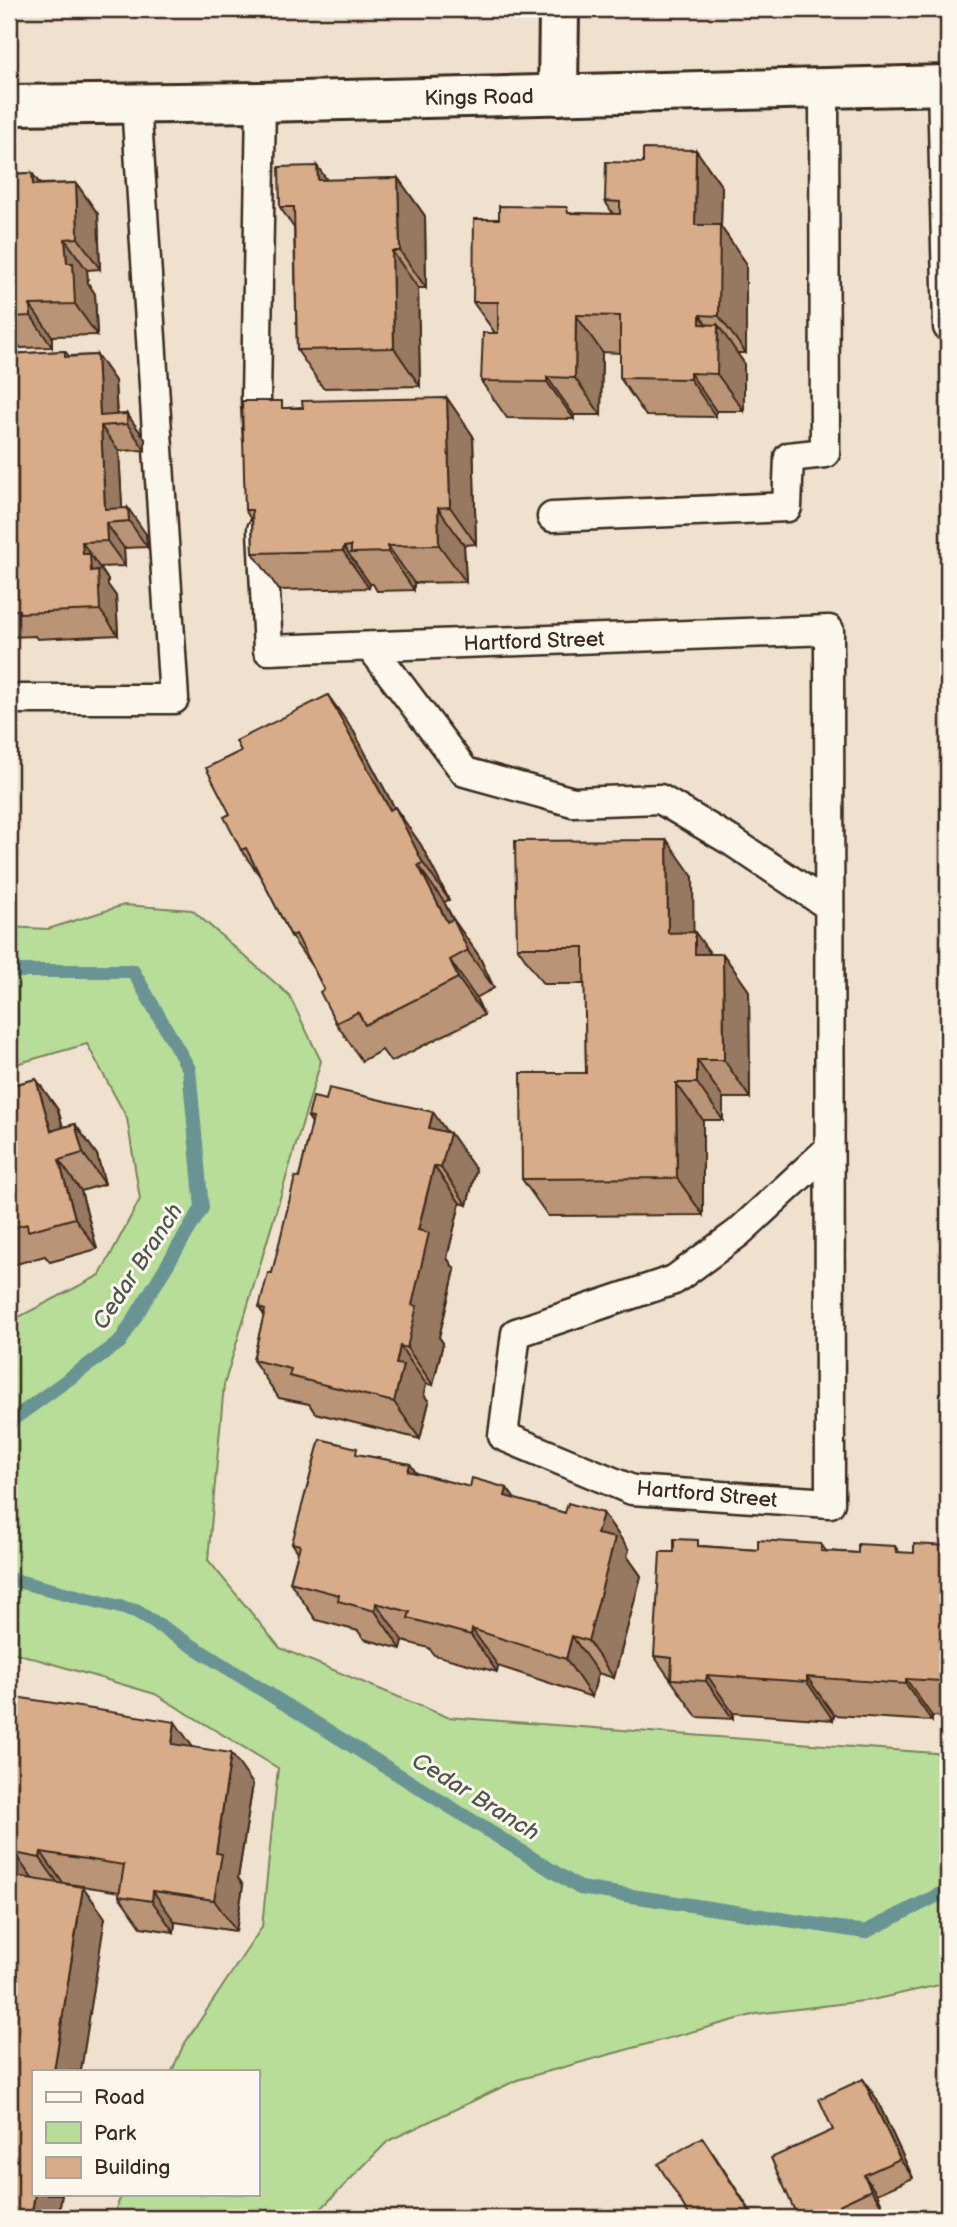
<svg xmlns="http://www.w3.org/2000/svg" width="957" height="2227" font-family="'Balsamiq Sans',sans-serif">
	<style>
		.green { fill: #b7dd99; stroke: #79845c; stroke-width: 2 }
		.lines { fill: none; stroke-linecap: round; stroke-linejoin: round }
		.stream { stroke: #6a9494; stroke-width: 14 }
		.service-casing { stroke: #3b2a1e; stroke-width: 33 }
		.minor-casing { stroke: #3b2a1e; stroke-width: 44 }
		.tertiary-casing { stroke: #3b2a1e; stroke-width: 44 }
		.service { stroke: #fbf7ec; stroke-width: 28 }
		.minor { stroke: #fbf7ec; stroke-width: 38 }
		.tertiary { stroke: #fbf7ec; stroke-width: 38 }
		.wall { fill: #ba9476; stroke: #3b2a1e; stroke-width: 2 }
		.shaded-wall { fill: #977860; stroke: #3b2a1e; stroke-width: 2 }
		.building { fill: #d8ac89; stroke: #3b2a1e; stroke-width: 2 }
		.labels { text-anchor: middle; stroke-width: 6; stroke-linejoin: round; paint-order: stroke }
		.street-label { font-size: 21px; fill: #3b2a1e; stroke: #fbf7ec }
		.water-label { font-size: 23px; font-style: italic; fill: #4f564f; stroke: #fbf7ec }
	</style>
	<rect width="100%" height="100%" fill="#f0e0ce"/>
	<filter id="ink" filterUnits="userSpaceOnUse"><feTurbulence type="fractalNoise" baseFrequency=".0143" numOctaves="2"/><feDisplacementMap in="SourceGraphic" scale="14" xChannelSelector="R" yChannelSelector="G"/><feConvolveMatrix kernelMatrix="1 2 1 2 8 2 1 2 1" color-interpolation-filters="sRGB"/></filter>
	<g filter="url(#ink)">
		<path class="green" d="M124 905 192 910 289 995 321 1061 224 1385 208 1560 280 1648 447 1717 948 1754V1983L872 2000 756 2014 517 2080 388 2141 312 2218H112L122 2194H257V2071H172L183 2046 262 1927 278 1768 155 1694 9 1651V1322L100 1275 140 1199 127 1118 87 1044 9 1066V927L48 929Z"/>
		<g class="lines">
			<path class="stream" d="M9 971H133L189 1069 202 1208 120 1342 9 1422
				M9 1579 136 1611 580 1888 865 1932 948 1890"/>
			<defs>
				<path id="service" d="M942 85 948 327
					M258 437 256 398 261 102
					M552 517 787 507 789 457 825 453 824 88
					M262 530 268 650 829 630 830 1503 632 1490 503 1436 516 1333 674 1280 738 1233 829 1149
					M371 647 465 772 573 802 660 799 733 842 829 906
					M9 699H174L136 103"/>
				<path id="minor" d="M558 95 559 9"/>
				<path id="tertiary" d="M9 105 261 102 948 85"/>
			</defs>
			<use href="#service" class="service-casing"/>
			<use href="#minor" class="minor-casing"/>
			<use href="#tertiary" class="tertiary-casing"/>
			<use href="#service" class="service"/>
			<use href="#minor" class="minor"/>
			<use href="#tertiary" class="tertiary"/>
		</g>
		<path class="wall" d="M696 150 722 187 721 227 746 263V353H737L744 363V411H716V417L646 416 620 378V353L602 352 601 415H574V419L507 418 481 381 495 333 473 302 499 219 571 213 613 214 605 201 643 163Z
			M317 166 327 180 398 178 425 216 426 288H418L420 386 323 388 297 350 294 228 280 207Z
			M32 173 40 184 76 183 98 214 100 269 87 270 88 283 95 294 97 335 52 336V347L21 348 14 339H9V174Z
			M65 351 69 356 97 355 115 381 117 415 127 414 145 439V450L119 451 122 509 146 534 147 547 124 548 125 566 100 567 108 580V585L116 596 118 635 37 639 35 636 9 637V354Z
			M447 398 473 436 476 544 464 545 466 582 414 583V590L377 591 373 584H370L369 588 279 590 253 553 252 521 245 510 287 408Z
			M354 732 394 807 421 845 449 900 444 902 453 919 479 956 494 988 476 998 484 1015 391 1062 382 1050 362 1061 336 1023 324 989 315 971 291 936 262 879 241 850 230 814Z
			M693 877V932L711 954H723L749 991 750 1098H723V1120H703V1215L548 1216 522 1179 586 1073 585 984H543L517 947Z
			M36 1079 58 1110 63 1127 75 1124 97 1155 105 1184 81 1191 97 1249 50 1262 45 1256 9 1266V1086Z
			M308 1117 447 1132 476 1170 467 1205 460 1203 447 1258 455 1270 439 1337 443 1343 433 1385 426 1384 424 1395 429 1402 420 1439 315 1413 309 1404 279 1398 253 1360 264 1315 259 1308 272 1273 299 1178 312 1123Z
			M361 1455 410 1464 416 1473 565 1513H603L629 1550 627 1556 641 1576 614 1678 598 1673 592 1697 498 1666 497 1672 434 1655 429 1648 403 1641 401 1649 364 1639 358 1631 316 1620 290 1582 298 1552 292 1543Z
			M821 1544 826 1551 858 1553 895 1546 900 1553H914L948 1546V1717L932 1716V1721L834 1715 833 1720 733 1713V1719L697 1717 654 1656 674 1552 702 1546 758 1550Z
			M9 1696 193 1747 253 1784 238 1878 243 1885 236 1931 175 1922 174 1932 141 1927 119 1896 120 1892 63 1883 83 1887 105 1918 33 2194H62L58 2218H9Z
			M863 2079 876 2098 913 2178 877 2194 884 2209 864 2218H798L833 2130Z"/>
		<path class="shaded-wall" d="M696 150 722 187 721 227 746 263V353L719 316 695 225Z
			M317 166 343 203 318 180Z
			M32 173 54 204 33 185Z
			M398 178 425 216 426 288 400 251Z
			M76 183 98 214 100 269 78 238Z
			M65 239 87 270 88 283 95 294 97 335 75 304 67 263Z
			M392 251 418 288 420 386 394 348Z
			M30 305 52 336V347L31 316Z
			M576 315 602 352 601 415 575 378Z
			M700 315 718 340V325L744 363V411L717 374 700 324Z
			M97 355 115 381 117 425 100 416Z
			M690 373 716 411V417L690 379Z
			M547 377 574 415V419L547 382Z
			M447 398 473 436 476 544 450 507Z
			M127 414 145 439V450L127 424Z
			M101 426 119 451 123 522 105 509Z
			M128 508 146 534 147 547 129 521Z
			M438 508 464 545 466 582 439 545Z
			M106 523 124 548 125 566 107 541Z
			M82 542 108 580V585L116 596 118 635 100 610 91 571 83 554Z
			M388 546 414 583V590L388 552Z
			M344 547 370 584 369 588 343 551Z
			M328 695 354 732 402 822 395 807 421 845 449 900 423 863 390 810Z
			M667 840 693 877 694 970 668 933Z
			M418 865 444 902 457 928 453 919 479 956 494 988 447 922Z
			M695 932 722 970 695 954Z
			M723 954 749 991 750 1098 724 1060Z
			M450 960 476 998 484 1015 458 978Z
			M697 1060 723 1098V1120L697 1083Z
			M36 1079 58 1110 71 1156 51 1131Z
			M676 1083 703 1120V1215L677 1178Z
			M433 1112 449 1135 450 1133 476 1170 467 1205 441 1168 429 1128Z
			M75 1124 97 1155 105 1184 83 1153Z
			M59 1160 81 1191 97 1249 75 1218Z
			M434 1166 460 1203 447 1258 455 1270 439 1337 443 1343 433 1385 407 1348 418 1230Z
			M400 1346 426 1384 424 1395 429 1402 420 1439 394 1402 396 1364Z
			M410 1464 436 1501 408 1471Z
			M507 1488 534 1525 505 1496Z
			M603 1513 629 1550 627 1556 641 1576 614 1678 588 1641 597 1534Z
			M376 1603 403 1641 401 1649 375 1611Z
			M472 1629 498 1666 497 1672 471 1635Z
			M572 1636 598 1673 592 1697 566 1659Z
			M942 1658 948 1666V1692L941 1681Z
			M707 1675 733 1713V1719L706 1681Z
			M807 1677 834 1715 833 1720 807 1682Z
			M906 1679 932 1716V1721L906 1684Z
			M175 1722 197 1753 172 1744Z
			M231 1753 253 1784 238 1878 243 1885 236 1931 214 1900 216 1853Z
			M41 1852 63 1883 62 1889 40 1858Z
			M14 1853 36 1884 33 1903 11 1872Z
			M83 1887 105 1918 81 2071H54Z
			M153 1891 175 1922 174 1932 152 1901Z
			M863 2079 876 2098 913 2178 900 2159Z
			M702 2137 715 2156 755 2218H754Z
			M864 2175 877 2194 884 2209 871 2190Z
			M35 2194H62L58 2218H31Z"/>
		<path class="building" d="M643 149 696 150 695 225H720L719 316 700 315V324L718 325 717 374 690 373V379L620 378V316L576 315 575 378 547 377V382L481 381 483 333H498V302H473L474 219H499V206L567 207 568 213 620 214V202L605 201 606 162 643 163Z
			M945 162H948V356Z
			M317 166 318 180 398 178 400 251H392L394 348 297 350 294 207H280L279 167Z
			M32 173 33 185 76 183 78 238 65 239 67 263H73L75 304 30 305 31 316 9 317V174Z
			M65 351V357L97 355 100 416 127 414V424L101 426 105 509 128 508 129 521 106 523 107 541 82 542 83 554H90L91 571 98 570 100 610 19 613V610H9V354Z
			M447 398 450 507 438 508 439 545 388 546V552L351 553V546L344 547 343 551 253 553 252 510H245L242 401H282V408H303L302 401Z
			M328 695 390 810 395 807 423 863 418 865 447 922 453 919 468 950 450 960 458 978 365 1025 358 1012 336 1023 320 992 324 989 296 934 291 936 246 848 241 850 224 817 230 814 206 768 241 751 236 741Z
			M667 840 668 933 695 932V954H723L724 1060H697V1083H676L677 1178 522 1179 521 1073H586L584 961V947H517L515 841Z
			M36 1079 51 1131 75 1124 83 1153 59 1160 75 1218 28 1231 27 1224 9 1229V1086Z
			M329 1088 433 1112 429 1128 450 1133 441 1168 434 1166 418 1230 429 1233 412 1305 417 1306 407 1348 400 1346 396 1364 403 1365 394 1402 289 1376 291 1369 253 1360 265 1310 259 1308 268 1273H272L295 1177 299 1178 313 1118 308 1117 313 1097 326 1100Z
			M320 1439 357 1448 356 1454 410 1464 408 1471 470 1487 472 1478 507 1488 505 1496 565 1513 568 1503 603 1513 597 1534 615 1538 588 1641 572 1636 566 1659 472 1629 471 1635 408 1618 410 1612 376 1603 375 1611 338 1601 339 1595 290 1582 300 1545 292 1543Z
			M674 1539 698 1540V1546L758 1550V1540L821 1544V1551L858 1553V1544L895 1546 896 1552 914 1553V1544L948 1546V1641L947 1658H942L941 1681 906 1679V1684L807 1677V1682L707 1675 706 1681 671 1679 672 1658 654 1656 660 1552H674Z
			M9 1696 175 1722 172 1744 231 1753 216 1853 222 1854 214 1900 153 1891 152 1901 119 1896 124 1865 41 1852 40 1858 14 1853 11 1872 9 1871Z
			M9 1875 83 1887 54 2071H33V2194H35L31 2218H9Z
			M863 2079 900 2159 864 2175 871 2190 839 2205 845 2218H798L771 2158 833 2130 819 2099Z
			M702 2137 754 2218H691L658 2164Z"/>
	</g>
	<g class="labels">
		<g class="street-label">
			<text transform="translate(479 97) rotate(-1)" y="7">Kings Road</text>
			<text transform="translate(534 641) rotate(-2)" y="7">Hartford Street</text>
			<text transform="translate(707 1494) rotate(5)" y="7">Hartford Street</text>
		</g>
		<g class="water-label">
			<text transform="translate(137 1266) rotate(-57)" y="8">Cedar Branch</text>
			<text transform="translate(476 1796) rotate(32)" y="8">Cedar Branch</text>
		</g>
	</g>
	<rect width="957" height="2227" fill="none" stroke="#fbf7ec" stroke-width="35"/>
	<rect x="18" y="18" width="922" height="2192" fill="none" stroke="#3b2a1e" stroke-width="2.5" filter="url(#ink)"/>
	<rect x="32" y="2070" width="228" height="126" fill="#fbf7ec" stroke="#aea59a" stroke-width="2"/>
	<rect x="46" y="2092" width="35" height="10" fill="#fbf7ec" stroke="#aea59a" stroke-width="2"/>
	<text x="94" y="2104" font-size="21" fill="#3b2a1e">Road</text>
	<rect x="46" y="2122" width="35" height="21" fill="#b7dd99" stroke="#aea59a" stroke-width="2"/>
	<text x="94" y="2140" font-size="21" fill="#3b2a1e">Park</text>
	<rect x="46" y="2157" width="35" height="21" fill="#d8ac89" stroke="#aea59a" stroke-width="2"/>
	<text x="94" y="2174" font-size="21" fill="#3b2a1e">Building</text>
</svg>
